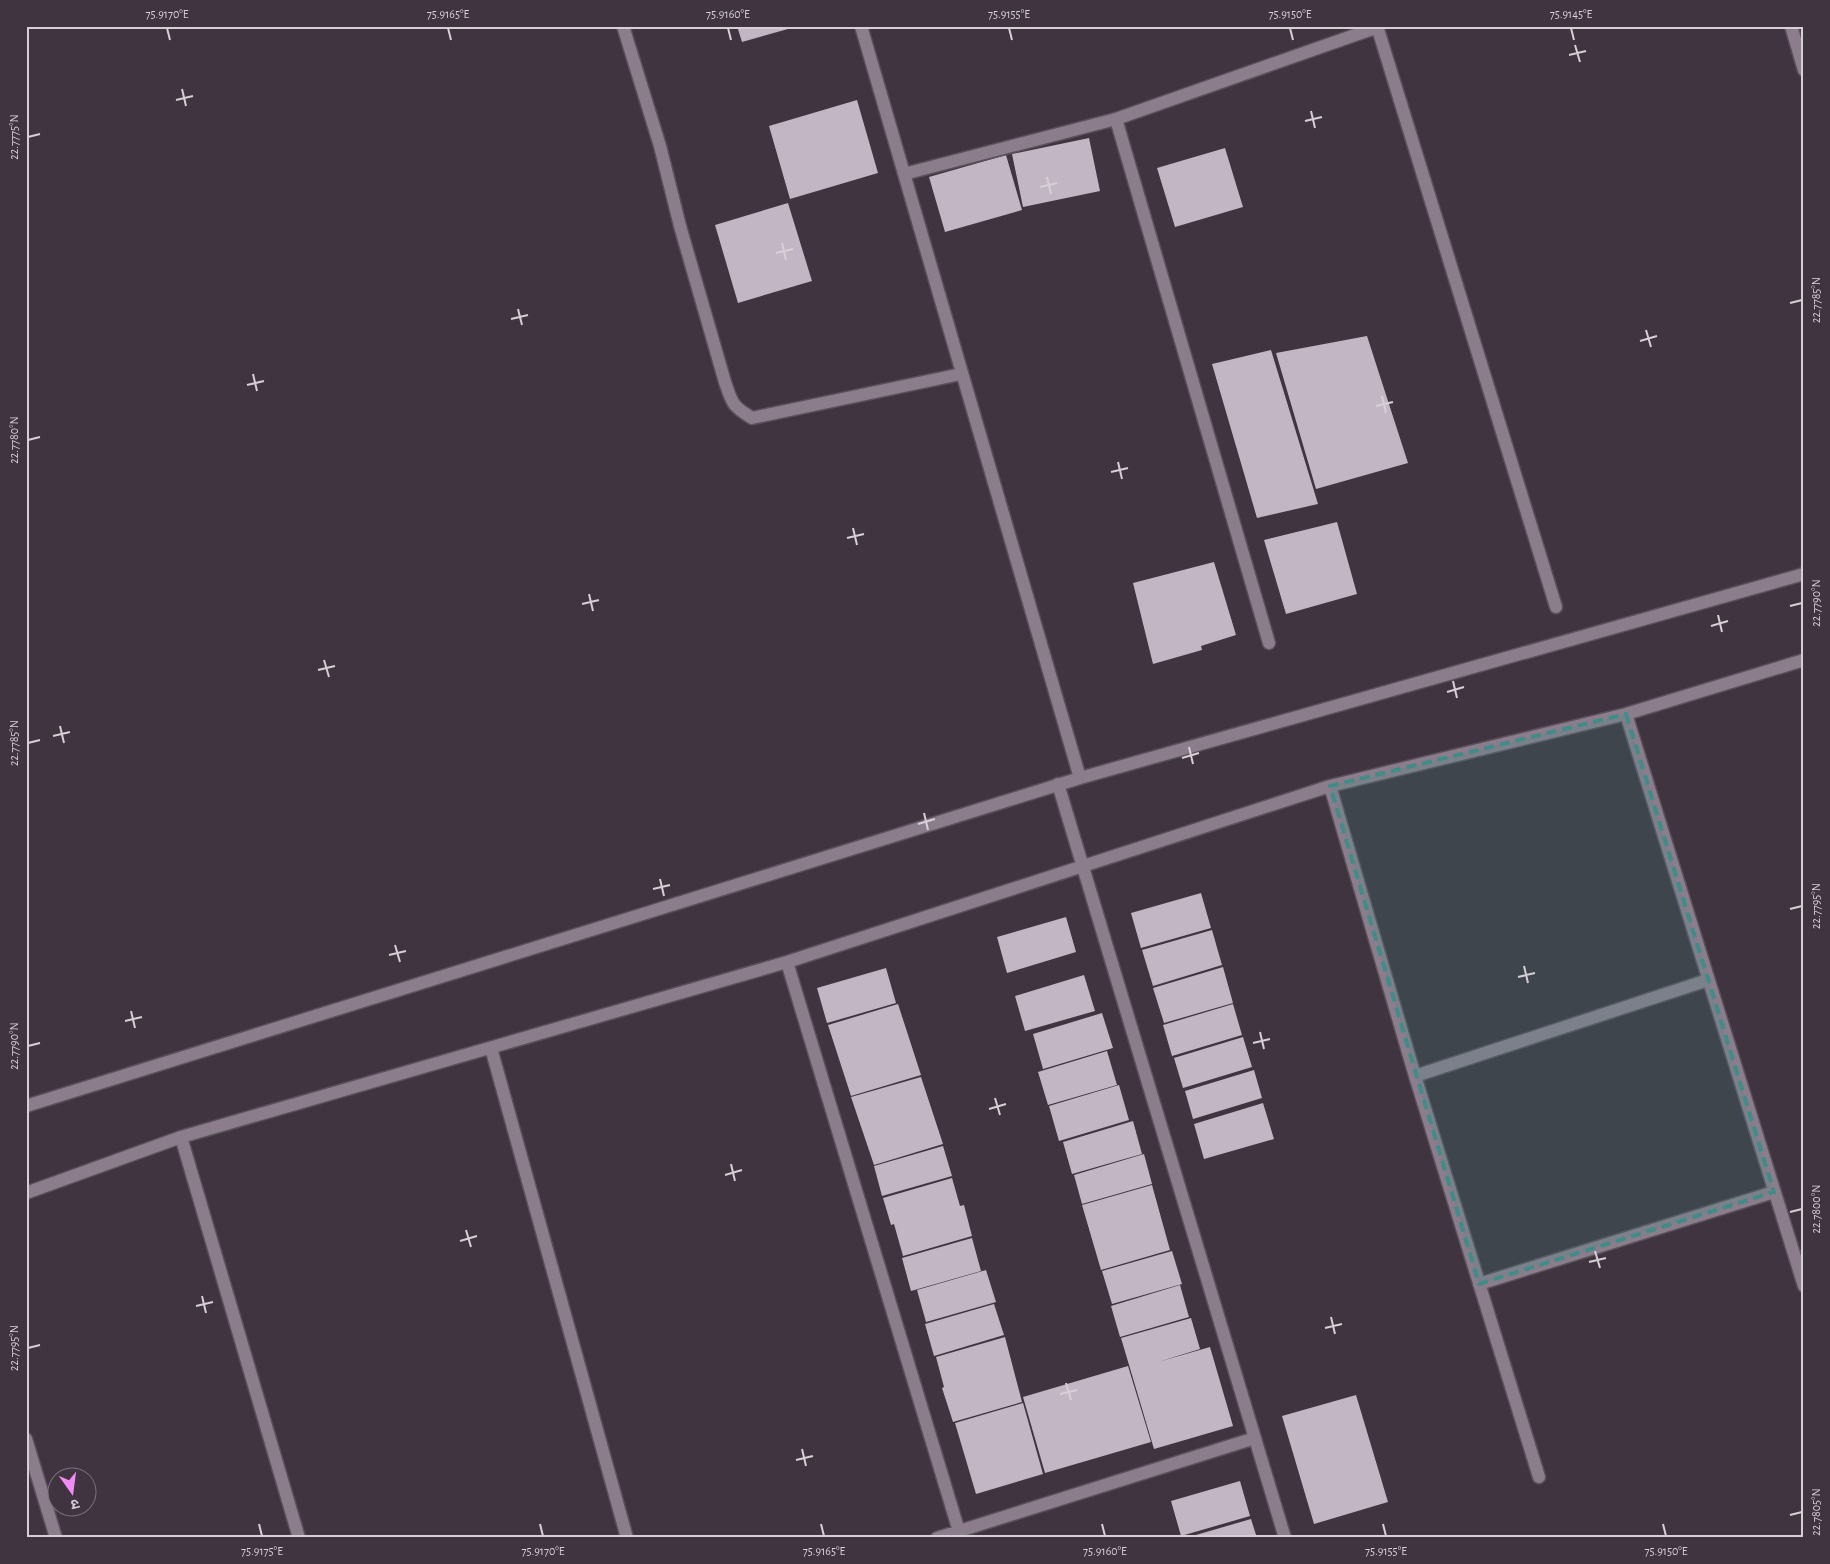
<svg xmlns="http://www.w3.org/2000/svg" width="1830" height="1564" font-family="'Alegreya Sans','Noto Sans Devanagari',sans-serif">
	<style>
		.building { fill: #c3b6c4 }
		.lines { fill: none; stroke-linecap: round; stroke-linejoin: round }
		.minor-casing { stroke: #5a505a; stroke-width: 15 }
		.minor { stroke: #8b7d8b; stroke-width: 12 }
		.marked { fill: #418c88; fill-opacity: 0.2; stroke: #418c88; stroke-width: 4; stroke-dasharray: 10 6; stroke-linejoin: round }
		.ticks { fill: none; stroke: #d6cfd6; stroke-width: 2 }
		.neatline { fill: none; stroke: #d6cfd6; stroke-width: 2 }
		.ticks-label { font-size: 12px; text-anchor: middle; fill: #d6cfd6 }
	</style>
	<rect width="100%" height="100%" fill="#3f343f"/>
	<path class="building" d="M737 26H795V27L742 42Z
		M857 100 878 173 790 199 769 126Z
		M1089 138 1100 191 1023 207 1012 154Z
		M1225 148 1243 207 1175 227 1157 168Z
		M1006 155 1022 210 945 232 929 177Z
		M788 203 812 281 738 303 715 225Z
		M1367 336 1408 463 1316 489 1276 353Z
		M1271 350 1318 504 1257 518 1212 364Z
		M1337 522 1357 594 1286 614 1264 540Z
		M1214 562 1236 635 1201 646 1202 650 1153 664 1133 583Z
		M1201 893 1211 928 1141 948 1131 913Z
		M1066 917 1076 952 1007 973 997 937Z
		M1212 930 1222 965 1153 986 1142 950Z
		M1223 967 1233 1003 1164 1023 1153 988Z
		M886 968 896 1003 827 1023 817 988Z
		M1084 975 1095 1011 1025 1031 1015 996Z
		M898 1004 921 1075 851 1096 828 1025Z
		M1233 1004 1242 1035 1172 1056 1163 1025Z
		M1102 1013 1113 1048 1043 1069 1033 1034Z
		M1243 1037 1252 1067 1183 1088 1174 1058Z
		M1107 1051 1117 1085 1048 1105 1038 1072Z
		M1254 1070 1262 1098 1193 1119 1185 1091Z
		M921 1077 943 1144 874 1165 851 1097Z
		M1119 1085 1129 1120 1059 1141 1049 1106Z
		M1263 1103 1274 1139 1204 1159 1194 1124Z
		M1133 1121 1142 1154 1072 1174 1063 1142Z
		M943 1146 952 1176 882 1196 874 1166Z
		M1144 1154 1152 1184 1082 1204 1074 1175Z
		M952 1178 960 1206 964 1205 972 1236 903 1256 894 1224 891 1225 883 1198Z
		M1152 1185 1170 1250 1101 1270 1082 1205Z
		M972 1238 981 1271 911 1291 902 1258Z
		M1172 1251 1182 1284 1112 1304 1102 1271Z
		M986 1270 996 1302 926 1322 917 1290Z
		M1180 1285 1189 1317 1120 1337 1111 1306Z
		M994 1304 1004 1335 934 1356 925 1324Z
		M1191 1318 1200 1349 1158 1362 1210 1347 1233 1426 1154 1449 1121 1338Z
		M1005 1337 1022 1402 953 1422 942 1388 944 1387 936 1357Z
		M1128 1366 1151 1442 1045 1473 1023 1397Z
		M1356 1395 1388 1502 1314 1524 1282 1416Z
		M1023 1403 1043 1474 976 1494 955 1423Z
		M1240 1481 1250 1516 1181 1536 1171 1501Z
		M1251 1519 1257 1538H1189V1537Z"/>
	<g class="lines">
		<defs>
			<path id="minor" d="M623 26 660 146 680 226 725 382C732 403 732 406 752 418L961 374
				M861 26 1080 778
				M1377 26 1556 607
				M1791 26 1804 70
				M904 174 1116 119
				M1269 643 1116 119 1378 27
				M1626 714 1804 1286
				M1058 784 1285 1538
				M1330 786 1415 1076 1539 1477
				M787 962 961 1538
				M491 1048 627 1538
				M1415 1076 1708 980
				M26 1106 1080 778 1804 574
				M181 1137 299 1538
				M26 1193 181 1137 787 962 1330 786 1626 714 1804 660
				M1479 1284 1774 1192
				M26 1439 56 1538
				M937 1538 1255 1438"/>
		</defs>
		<use href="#minor" class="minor-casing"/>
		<use href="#minor" class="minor"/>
	</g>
	<path class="marked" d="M1626 714 1774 1192 1479 1284 1330 786Z"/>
	<path class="ticks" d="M167 28 170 40M448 28 451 40M728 28 731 40M1009 28 1012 40M1290 28 1293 40M1571 28 1574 40M1575 45 1580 62M1569 55 1586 51M182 89 186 106M176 100 193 96M1311 111 1315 128M1305 121 1322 117M28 137 40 134M1047 177 1051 194M1040 187 1057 183M782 243 786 260M776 253 793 249M1790 303 1802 300M518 309 522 325M511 319 528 315M1646 330 1651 347M1640 341 1657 336M253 374 257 391M247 385 264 381M1382 396 1386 413M1376 406 1393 402M28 440 40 437M1118 462 1122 479M1111 472 1128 468M853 528 857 545M847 538 864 534M589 594 593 611M582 604 599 600M1790 606 1802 603M1718 615 1722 632M1711 626 1728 621M324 660 329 677M318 670 335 666M1453 681 1457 698M1447 692 1464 687M60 726 64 743M53 736 70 732M28 743 40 740M1189 747 1193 764M1182 758 1199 753M924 813 928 830M918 824 935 819M660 879 664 896M653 889 670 885M1790 909 1802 906M395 945 400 962M389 955 406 951M1524 966 1528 983M1518 977 1535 973M131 1011 135 1028M125 1021 142 1017M1260 1032 1264 1049M1253 1043 1270 1039M28 1046 40 1043M995 1098 1000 1115M989 1109 1006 1104M731 1164 735 1181M725 1175 742 1170M1790 1212 1802 1209M466 1230 471 1247M460 1241 477 1236M1595 1251 1600 1268M1589 1262 1606 1258M202 1296 206 1313M196 1306 213 1302M1331 1317 1335 1334M1325 1328 1342 1324M28 1348 40 1345M1066 1383 1071 1400M1060 1394 1077 1390M802 1449 806 1466M796 1460 813 1456M1790 1515 1802 1512M259 1524 262 1536M540 1524 543 1536M821 1524 824 1536M1102 1524 1105 1536M1383 1524 1386 1536M1663 1524 1666 1536"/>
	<rect width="1830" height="1564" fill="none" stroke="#3f343f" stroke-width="55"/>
	<g transform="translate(72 1492) rotate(166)"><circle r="24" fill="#3f343f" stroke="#7b727b"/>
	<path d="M0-4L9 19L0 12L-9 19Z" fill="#f08bf5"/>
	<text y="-8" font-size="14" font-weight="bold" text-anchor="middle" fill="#d6cfd6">उ</text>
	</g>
	<rect x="28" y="28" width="1774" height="1508" class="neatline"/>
	<g class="ticks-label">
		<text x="167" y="18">75.9170°E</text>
		<text x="448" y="18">75.9165°E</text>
		<text x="728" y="18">75.9160°E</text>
		<text x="1009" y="18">75.9155°E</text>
		<text x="1290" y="18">75.9150°E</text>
		<text x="1571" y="18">75.9145°E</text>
		<text transform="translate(14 137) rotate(-90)" y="4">22.7775°N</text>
		<text transform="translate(1816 300) rotate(-90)" y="4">22.7785°N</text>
		<text transform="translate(14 440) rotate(-90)" y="4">22.7780°N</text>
		<text transform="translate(1816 603) rotate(-90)" y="4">22.7790°N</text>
		<text transform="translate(14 743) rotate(-90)" y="4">22.7785°N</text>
		<text transform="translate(1816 906) rotate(-90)" y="4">22.7795°N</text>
		<text transform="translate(14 1046) rotate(-90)" y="4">22.7790°N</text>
		<text transform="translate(1816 1209) rotate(-90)" y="4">22.7800°N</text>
		<text transform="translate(14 1348) rotate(-90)" y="4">22.7795°N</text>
		<text transform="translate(1816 1512) rotate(-90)" y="4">22.7805°N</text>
		<text x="262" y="1555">75.9175°E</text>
		<text x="543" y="1555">75.9170°E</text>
		<text x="824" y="1555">75.9165°E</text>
		<text x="1105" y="1555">75.9160°E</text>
		<text x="1386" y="1555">75.9155°E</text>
		<text x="1666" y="1555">75.9150°E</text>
	</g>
</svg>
